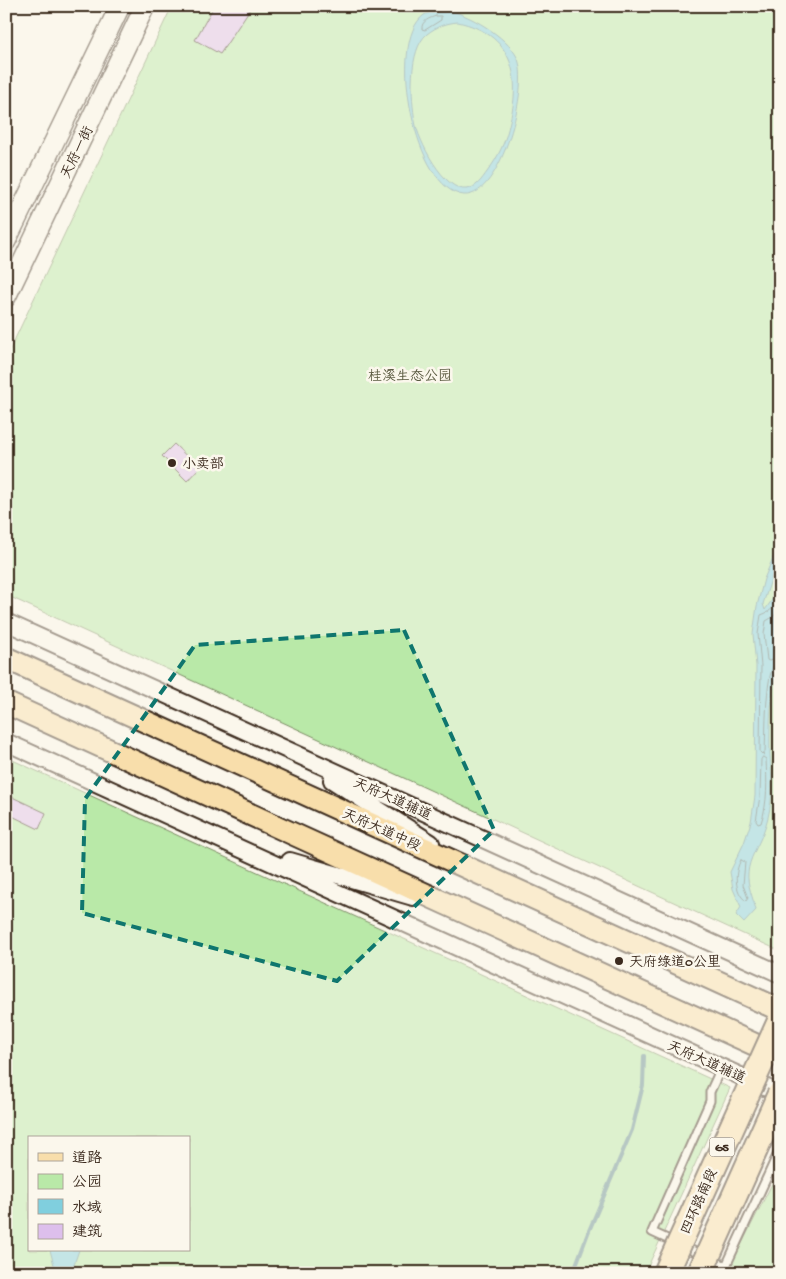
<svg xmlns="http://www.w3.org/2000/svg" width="786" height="1279" font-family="'Gochi Hand','LXGW WenKai TC',sans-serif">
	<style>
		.green { fill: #b9e9a8; stroke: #7a8a63; fill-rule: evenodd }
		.water { fill: #80cfde; stroke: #648d91; fill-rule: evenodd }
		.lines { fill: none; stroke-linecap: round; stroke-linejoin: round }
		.shore { stroke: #576c6b; stroke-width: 1 }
		.stream { stroke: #648d91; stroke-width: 4 }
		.building { fill: #ddbfec; stroke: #3b2a1e }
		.service-casing { stroke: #3b2a1e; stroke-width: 11 }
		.tertiary-casing { stroke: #3b2a1e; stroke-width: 20 }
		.secondary-casing { stroke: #3b2a1e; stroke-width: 22 }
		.primary-casing { stroke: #3b2a1e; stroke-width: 25 }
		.service { stroke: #fbf7ec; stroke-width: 7 }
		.tertiary { stroke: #fbf7ec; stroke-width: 16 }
		.secondary { stroke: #fbf7ec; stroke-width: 19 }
		.primary { stroke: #f8deab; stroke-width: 21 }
		.motorway-bridge-casing { stroke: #3b2a1e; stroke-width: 28; stroke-linecap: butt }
		.motorway-bridge { stroke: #f8deab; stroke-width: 24 }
		.marked { fill: none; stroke: #0f766e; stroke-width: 4; stroke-dasharray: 10 6; stroke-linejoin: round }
		.poi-dot { fill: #3b2a1e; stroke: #fbf7ec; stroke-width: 2 }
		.labels { text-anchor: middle; stroke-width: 5; stroke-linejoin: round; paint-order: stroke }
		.shield { fill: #fbf7ec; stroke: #75685c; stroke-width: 1 }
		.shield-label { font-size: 12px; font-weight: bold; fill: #3b2a1e }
		.street-label { font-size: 14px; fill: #3b2a1e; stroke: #fbf7ec }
		.park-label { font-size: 14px; fill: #5a5a40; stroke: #fbf7ec }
		.poi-label { font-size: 14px; fill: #3b2a1e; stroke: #fbf7ec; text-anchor: start }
	</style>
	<rect width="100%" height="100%" fill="#fbf7ec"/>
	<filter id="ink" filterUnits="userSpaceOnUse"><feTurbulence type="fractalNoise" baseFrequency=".02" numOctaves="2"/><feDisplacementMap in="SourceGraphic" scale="10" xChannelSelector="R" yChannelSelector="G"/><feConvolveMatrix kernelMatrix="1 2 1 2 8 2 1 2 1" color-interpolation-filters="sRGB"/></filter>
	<g filter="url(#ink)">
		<path class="green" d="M172 6H780V951L6 595V358Z
			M6 757 730 1088 645 1273H6ZM29 1138H189V1250H29Z
			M780 1168V1273H728L729 1269Z"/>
		<path class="water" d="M446 10C468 13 507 37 517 57 531 84 501 198 464 195 415 191 386 42 424 15 431 11 439 11 446 10ZM458 22C511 34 522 73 510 121 506 141 499 156 487 172 482 179 476 188 467 189 444 192 418 140 415 121 411 99 408 50 427 34 437 26 447 23 458 22Z
			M780 541V552L763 604 765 610 772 600 780 577V663C769 688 770 727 770 754 771 770 773 784 771 800 770 811 767 823 763 833 758 846 749 859 748 873 747 885 753 898 756 910L744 923 736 915 741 907 733 889 730 872 744 843 751 822 755 796 756 666 753 634 757 606 764 579Z
			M50 1250H79L71 1273H65L54 1265Z"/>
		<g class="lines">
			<path class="shore" d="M436 16H441V20L425 30 422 29C421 21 430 18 436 16Z
				M780 593C776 605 773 611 761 615L758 634 761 666 760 752 763 755 765 752C766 732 765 680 774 665L780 663
				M780 609 773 617 766 621 764 634 767 660 769 661 780 657
				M763 757 766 759C767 781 768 802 761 823L758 824 756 821 760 796 761 760Z
				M741 860 745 862 743 885 748 898 746 901C734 892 734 872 741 860Z"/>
			<path class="stream" d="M573 1273 588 1233 632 1130 643 1085 644 1056"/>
		</g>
		<path class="building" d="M214 6H252L220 54 195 40Z
			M174 444 199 468 187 481 162 456Z
			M10 796 46 813 39 829 6 813V803Z"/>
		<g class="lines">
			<defs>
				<path id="service" d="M721 1068 710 1092V1101L652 1232 726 1266 780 1149"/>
				<path id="tertiary" d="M6 622 780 974
					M6 742 780 1094
					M332 780 431 843
					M290 861 413 897"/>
				<path id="secondary" d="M6 241 120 6
					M6 297 145 6"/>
				<path id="primary" d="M6 658 780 1010
					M6 703 780 1056"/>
			</defs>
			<use href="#service" class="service-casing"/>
			<use href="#tertiary" class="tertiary-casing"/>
			<use href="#secondary" class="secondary-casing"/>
			<use href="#primary" class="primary-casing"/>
			<use href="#service" class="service"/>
			<use href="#tertiary" class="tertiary"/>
			<use href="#secondary" class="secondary"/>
			<use href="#primary" class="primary"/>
			<defs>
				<path id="motorway-bridge" d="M666 1273 780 1021
					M700 1273 780 1094"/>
			</defs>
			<use href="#motorway-bridge" class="motorway-bridge-casing"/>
			<use href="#motorway-bridge" class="motorway-bridge"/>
		</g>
	</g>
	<path d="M0 0H786V1279H0ZM404 630 494 830 337 981 82 913 85 799 195 645Z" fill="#fbf7ec" fill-opacity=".55" fill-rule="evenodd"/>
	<path class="marked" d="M404 630 494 830 337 981 82 913 85 799 195 645Z"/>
	<g class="poi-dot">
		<circle cx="172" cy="463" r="5"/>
		<circle cx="619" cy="961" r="5"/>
	</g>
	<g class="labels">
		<rect class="shield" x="709.5" y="1137.5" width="25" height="19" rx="4"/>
		<g class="shield-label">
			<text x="722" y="1151">G5</text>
		</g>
		<g class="street-label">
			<text transform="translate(76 152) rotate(-64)" y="5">天府一街</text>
			<text transform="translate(393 798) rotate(24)" y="5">天府大道辅道</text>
			<text transform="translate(382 829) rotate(24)" y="5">天府大道中段</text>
			<text transform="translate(707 1061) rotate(24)" y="5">天府大道辅道</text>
			<text transform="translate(698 1201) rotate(-66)" y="5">四环路南段</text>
		</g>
		<g class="park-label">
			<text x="410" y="380">桂溪生态公园</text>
		</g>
		<g class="poi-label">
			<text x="182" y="468">小卖部</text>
			<text x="629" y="966">天府绿道0公里</text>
		</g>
	</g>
	<rect width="786" height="1279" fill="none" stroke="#fbf7ec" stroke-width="25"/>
	<rect x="12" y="12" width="761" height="1254" fill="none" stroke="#3b2a1e" stroke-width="2" filter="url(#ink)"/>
	<rect x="28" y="1136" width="162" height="115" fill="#fbf7ec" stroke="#aea59a"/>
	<rect x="38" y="1153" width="25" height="8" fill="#f8deab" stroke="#aea59a"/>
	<text x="72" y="1162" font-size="15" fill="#3b2a1e">道路</text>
	<rect x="38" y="1174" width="25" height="15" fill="#b9e9a8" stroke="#aea59a"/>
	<text x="72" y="1186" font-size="15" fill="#3b2a1e">公园</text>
	<rect x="38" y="1199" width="25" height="15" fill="#80cfde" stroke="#aea59a"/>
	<text x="72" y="1212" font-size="15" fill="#3b2a1e">水域</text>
	<rect x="38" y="1224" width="25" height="15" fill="#ddbfec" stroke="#aea59a"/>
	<text x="72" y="1236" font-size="15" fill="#3b2a1e">建筑</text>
</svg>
